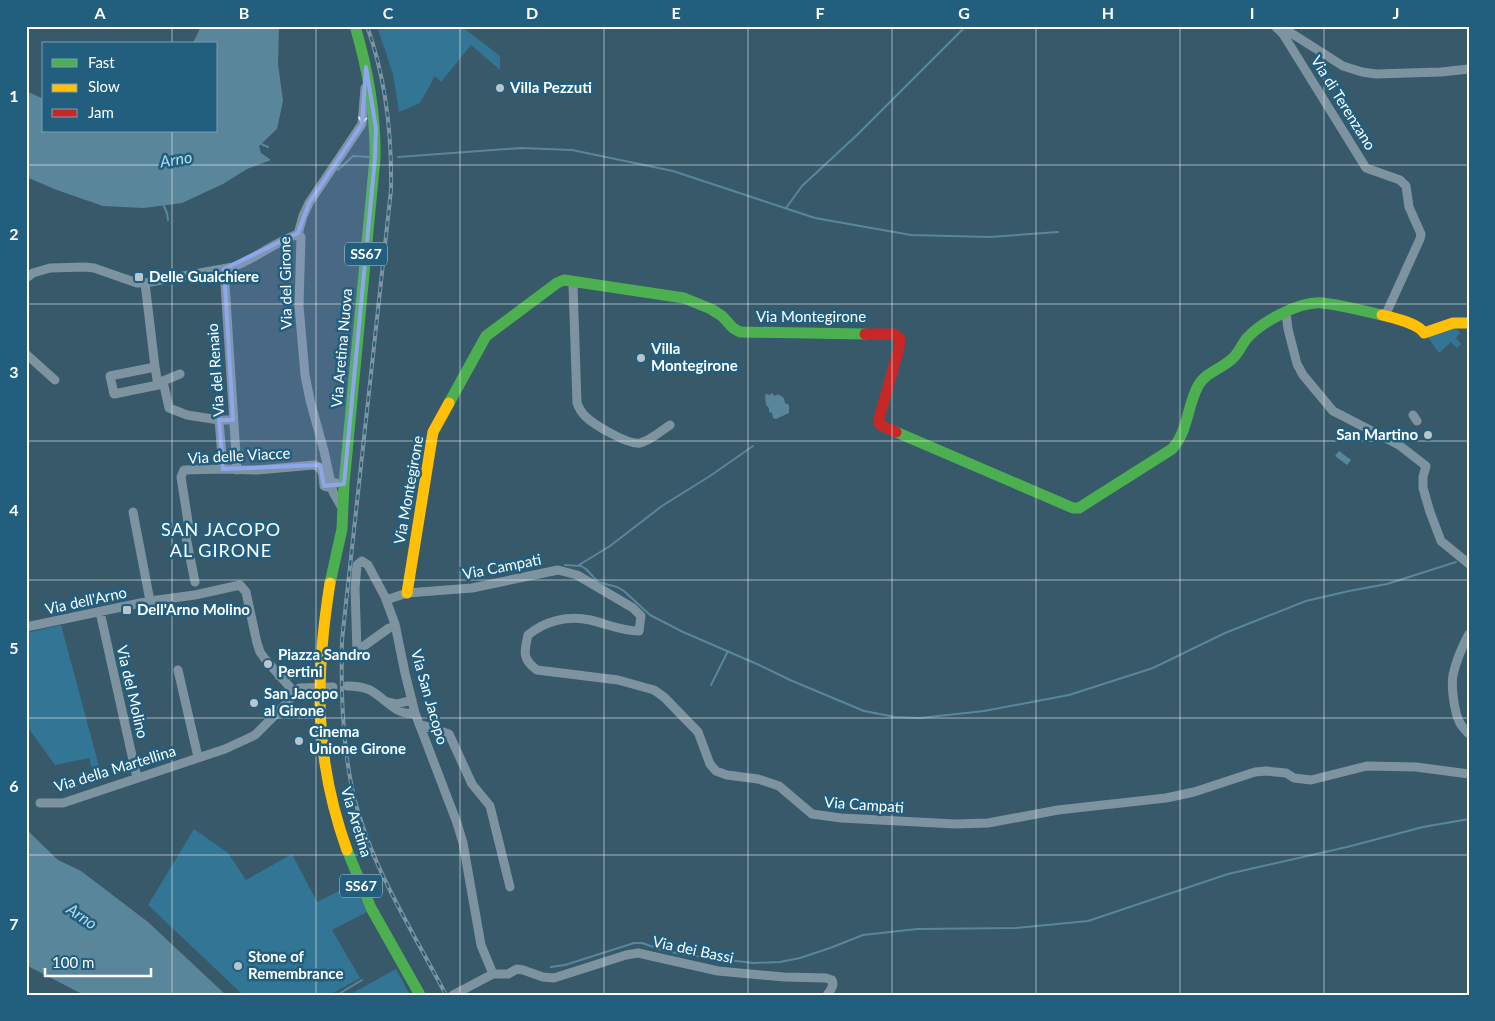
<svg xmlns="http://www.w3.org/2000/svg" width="1495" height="1021" font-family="Lato,sans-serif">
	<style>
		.green { fill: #337594 }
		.water { fill: #5a869b }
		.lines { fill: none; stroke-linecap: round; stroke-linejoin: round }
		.stream { stroke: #5a869b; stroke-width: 2 }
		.street { stroke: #7d94a0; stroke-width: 9 }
		.fast { stroke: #4caf50; stroke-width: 11 }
		.slow { stroke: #ffc107; stroke-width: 11 }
		.jam { stroke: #c62828; stroke-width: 11 }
		.rail-casing { stroke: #7e95a0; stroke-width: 4 }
		.rail { stroke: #225f7f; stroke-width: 2; stroke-dasharray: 5.5; stroke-linecap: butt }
		.oneway { stroke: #e5eaec }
		.marked { fill: #8ea6ec; fill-opacity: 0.2; stroke: #8ea6ec; stroke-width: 4; stroke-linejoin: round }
		.grid { fill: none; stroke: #fff; stroke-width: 1; stroke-opacity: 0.55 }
		.poi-dot { fill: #b9c5cb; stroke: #225f7f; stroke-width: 2 }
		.labels { text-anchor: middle; stroke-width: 5; stroke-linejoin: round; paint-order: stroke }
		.shield { fill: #225f7f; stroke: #bdcfd9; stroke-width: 1 }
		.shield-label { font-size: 14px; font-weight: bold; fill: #fff }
		.poi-label { font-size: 15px; font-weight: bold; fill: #fff; stroke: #225f7f; text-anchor: start }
		.street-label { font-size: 15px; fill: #fff; stroke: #225f7f }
		.water-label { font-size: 16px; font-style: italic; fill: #b3dbee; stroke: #225f7f }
		.quarter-label { font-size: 18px; letter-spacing: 1px; fill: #fff; stroke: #225f7f }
		.neatline { fill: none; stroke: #fff; stroke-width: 2 }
		.grid-label { font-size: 16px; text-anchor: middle; font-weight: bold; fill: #fff }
	</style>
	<rect width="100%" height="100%" fill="#37596a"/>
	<path class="green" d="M377 26H461L500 56V70L471 45 441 82 435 76 420 103 399 112 393 74Z
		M1455 326 1460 333 1456 338 1461 344 1457 348 1451 342 1439 353 1427 336Z
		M61 625 100 770 93 772 89 758 55 765 26 725V633Z
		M194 829 228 853 246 880 292 854 317 902 353 884 367 912 332 930 360 978 330 995H243L148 905Z
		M396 969 410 995H349Z"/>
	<path class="water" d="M201 26H279L278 64 283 101 277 129 259 146 261 153 271 160 247 169 223 184 182 203 144 208 103 206 57 190 26 177V91L44 99V131H216V44H192L195 39Z
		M772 393 775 396 778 394 784 398 785 403 789 405V413L776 419 773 418 772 413 769 412V408L766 405 765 394 770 395Z
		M1339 451 1351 460 1347 465 1335 456Z
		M26 829 58 860 81 871 148 922 226 995H84L26 965Z"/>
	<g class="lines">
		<path class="stream" d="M259 143 268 147
			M398 157 521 148 572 150 673 171 815 218 911 235 990 237 1058 232
			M338 170 353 156 369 157
			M163 204 167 213 168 220
			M786 208 802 186 858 134 966 26
			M565 565 581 566 586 569 598 582 617 587 624 591 650 615 683 632 757 664 790 680 864 711 895 717 920 718 984 711 1069 695 1153 668 1225 633 1306 601 1349 591 1387 584 1456 562
			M579 565 610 546 662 506 710 476 753 446
			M711 685 728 651
			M551 967 565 965 634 943H642L662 950 686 955 753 963 780 962 800 958 830 948 863 935 917 929 1016 928 1088 921 1228 874 1347 847 1423 827 1469 819
			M337 995 362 980"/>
		<path class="street" d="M1275 26 1283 34 1366 168 1400 180 1406 186 1409 207 1421 234 1420 239 1385 316
			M1283 34 1291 33 1343 66 1362 72 1376 74 1441 72 1469 69
			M224 269 237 470
			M26 278 33 273 50 268 85 267 94 268 137 283H145L233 267C256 258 275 242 298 234
			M569 280 573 285 577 403C579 408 581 412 585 416 594 425 628 445 640 443 650 441 661 431 670 425
			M145 283 155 367 110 376 114 394 158 385 155 367
			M1286 312 1288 329 1297 364 1303 375 1333 411 1399 445 1426 466 1423 477V488L1430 512 1441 541 1469 564
			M26 354 55 380
			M180 374 163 381 169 408 187 415 219 420
			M1413 415 1417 421
			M223 469 219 420H233
			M342 508 333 492 324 451 310 400 305 375 299 306 301 237 298 234 303 216 309 203 362 124 365 88
			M133 512 150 601
			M195 582 186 537 189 528 181 477 184 470 223 469 257 470 314 465C324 467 323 477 324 486L327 487 332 483H336
			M386 600 407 593 472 588 558 570 577 575 633 608 641 616 639 631C622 631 607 624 590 620 568 615 545 621 528 635 524 652 522 659 537 670L618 680 654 690 664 697 698 732 710 764 716 771 727 775 758 779 779 786 812 814 841 818 955 824 988 823 1058 810 1166 798 1194 792 1255 772 1266 771 1286 773 1294 778 1311 780 1367 766 1416 767 1469 774
			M100 612 137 778
			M26 627 150 601 195 595 240 585 246 592 257 643 260 652 265 659 295 693
			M1469 634C1462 647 1456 661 1453 675 1451 686 1454 710 1459 721 1461 726 1465 730 1469 734
			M357 651 355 588 357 565 362 561 368 565 385 597 395 624 405 673 415 713 457 823 463 843 481 945 493 974
			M357 651 389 628
			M178 670 198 757
			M279 676 320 672
			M347 686C355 686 363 687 370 690 385 698 397 717 415 713
			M387 702 397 704 412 700
			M419 724 449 734 472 784 490 806 510 887
			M40 803H63L225 749 249 738 255 735 287 703 299 688 333 687
			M453 995 493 974H508L517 969 523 970 543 977 554 978 626 955 638 953 718 971 784 977 826 978 832 980C835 986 830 990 827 995"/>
		<path class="fast" d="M449 403 486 336 557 283 564 280 684 298 711 309 722 316 733 328 740 332 865 334
			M896 432 1073 508H1079L1172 449C1188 432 1187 406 1198 386 1206 371 1223 369 1234 357 1239 352 1242 344 1247 338 1262 322 1299 301 1322 303 1342 305 1363 311 1382 315
			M330 583 342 529 344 484 375 158C376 113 368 70 355 26
			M347 850 371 908 420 995"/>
		<path class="slow" d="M1382 315C1394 318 1418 323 1424 333L1453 323H1469
			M330 583C315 677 314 759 347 850
			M407 593 433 432 449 403"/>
		<path class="jam" d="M865 334H894L900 339 899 348 879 419V423L882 426 896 432"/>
		<defs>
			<path id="rail" d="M367 26C386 79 392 134 391 190L342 640C341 690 342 739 352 788 368 862 411 928 446 995"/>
		</defs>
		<use href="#rail" class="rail-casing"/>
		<use href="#rail" class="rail"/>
	</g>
	<defs><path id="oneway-shaft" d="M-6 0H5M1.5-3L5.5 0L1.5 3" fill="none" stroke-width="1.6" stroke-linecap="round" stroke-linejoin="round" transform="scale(1.25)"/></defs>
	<use class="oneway" href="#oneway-shaft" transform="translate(363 116) rotate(97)"/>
	<path class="marked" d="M366 67 376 128 375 158 344 484 324 486 320 465 223 469 219 420H233L224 269 298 233 309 203 362 124Z"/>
	<path class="grid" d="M172 26V44M316 26V995M460 26V995M604 26V995M748 26V995M892 26V995M1036 26V995M1180 26V995M1324 26V995M172 131V995M26 165H1469M26 304H1469M26 441H1469M26 580H1469M26 718H1469M26 855H1469"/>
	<g class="poi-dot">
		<circle cx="500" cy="88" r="5"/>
		<rect x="134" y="272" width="10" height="10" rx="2.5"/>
		<circle cx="641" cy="358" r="5"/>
		<circle cx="1428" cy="435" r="5"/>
		<rect x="122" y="605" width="10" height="10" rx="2.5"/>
		<circle cx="268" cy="664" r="5"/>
		<circle cx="254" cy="703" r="5"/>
		<circle cx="299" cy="741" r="5"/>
		<circle cx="238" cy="966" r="5"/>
	</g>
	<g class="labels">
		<g class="shield">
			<rect x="345" y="242.5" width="42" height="23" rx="4"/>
			<rect x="340" y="874.5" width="42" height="23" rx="4"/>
		</g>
		<g class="shield-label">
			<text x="366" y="259">SS67</text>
			<text x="361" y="891">SS67</text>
		</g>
		<g class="poi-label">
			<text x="510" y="93">Villa Pezzuti</text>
			<text x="149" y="282">Delle Gualchiere</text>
			<text x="651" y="354">Villa<tspan x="651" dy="17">Montegirone</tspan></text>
			<text x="1418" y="440" text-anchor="end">San Martino</text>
			<text x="137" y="615">Dell'Arno Molino</text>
			<text x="278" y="660">Piazza Sandro<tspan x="278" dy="17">Pertini</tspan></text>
			<text x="264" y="699">San Jacopo<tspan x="264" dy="17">al Girone</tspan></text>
			<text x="309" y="737">Cinema<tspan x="309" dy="17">Unione Girone</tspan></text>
			<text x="248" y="962">Stone of<tspan x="248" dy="17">Remembrance</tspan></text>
		</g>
		<g class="street-label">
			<text transform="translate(1343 103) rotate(58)" y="5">Via di Terenzano</text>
			<text transform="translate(286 283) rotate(-91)" y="5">Via del Girone</text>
			<text x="811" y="322">Via Montegirone</text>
			<text transform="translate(342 348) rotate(-85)" y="5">Via Aretina Nuova</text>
			<text transform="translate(216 370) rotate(-94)" y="5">Via del Renaio</text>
			<text transform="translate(239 456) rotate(-3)" y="5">Via delle Viacce</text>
			<text transform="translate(409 490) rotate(-80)" y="5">Via Montegirone</text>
			<text transform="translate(502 567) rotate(-11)" y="5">Via Campati</text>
			<text transform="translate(86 601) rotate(-12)" y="5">Via dell'Arno</text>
			<text transform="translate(132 692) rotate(77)" y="5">Via del Molino</text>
			<text transform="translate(429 697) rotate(74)" y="5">Via San Jacopo</text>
			<text transform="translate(115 769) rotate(-17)" y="5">Via della Martellina</text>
			<text transform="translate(864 805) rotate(4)" y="5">Via Campati</text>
			<text transform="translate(356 822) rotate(73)" y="5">Via Aretina</text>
			<text transform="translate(693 950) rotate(12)" y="5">Via dei Bassi</text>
		</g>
		<g class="water-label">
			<text transform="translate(176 159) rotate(-9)" y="6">Arno</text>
			<text transform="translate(82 916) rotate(34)" y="6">Arno</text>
		</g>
		<g class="quarter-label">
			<text x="221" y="536">SAN JACOPO<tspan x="221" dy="21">AL GIRONE</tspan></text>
		</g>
	</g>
	<rect width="1495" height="1021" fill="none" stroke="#225f7f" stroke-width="55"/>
	<rect x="42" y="42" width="175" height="90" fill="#225f7f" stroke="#7a9fb2"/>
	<rect x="52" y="59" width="25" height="8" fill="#4caf50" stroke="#7a9fb2"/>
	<text x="88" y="68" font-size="15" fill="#ffffff">Fast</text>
	<rect x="52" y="84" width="25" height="8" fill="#ffc107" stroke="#7a9fb2"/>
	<text x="88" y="92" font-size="15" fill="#ffffff">Slow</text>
	<rect x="52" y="109" width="25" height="8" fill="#c62828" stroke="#7a9fb2"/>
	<text x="88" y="118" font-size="15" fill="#ffffff">Jam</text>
	<path d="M45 968v8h106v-8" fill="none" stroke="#ffffff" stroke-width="2.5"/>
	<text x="52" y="968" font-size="15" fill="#ffffff" stroke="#225f7f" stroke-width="4" paint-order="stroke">100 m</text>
	<rect x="28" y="28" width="1440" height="966" class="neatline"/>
	<g class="grid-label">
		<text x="100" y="19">A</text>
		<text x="244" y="19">B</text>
		<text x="388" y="19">C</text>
		<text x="532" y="19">D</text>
		<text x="676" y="19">E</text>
		<text x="820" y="19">F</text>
		<text x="964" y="19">G</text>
		<text x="1108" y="19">H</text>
		<text x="1252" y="19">I</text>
		<text x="1396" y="19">J</text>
		<text x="14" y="102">1</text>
		<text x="14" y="240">2</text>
		<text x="14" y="378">3</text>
		<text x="14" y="516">4</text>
		<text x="14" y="654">5</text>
		<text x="14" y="792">6</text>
		<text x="14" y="930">7</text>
	</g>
</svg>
